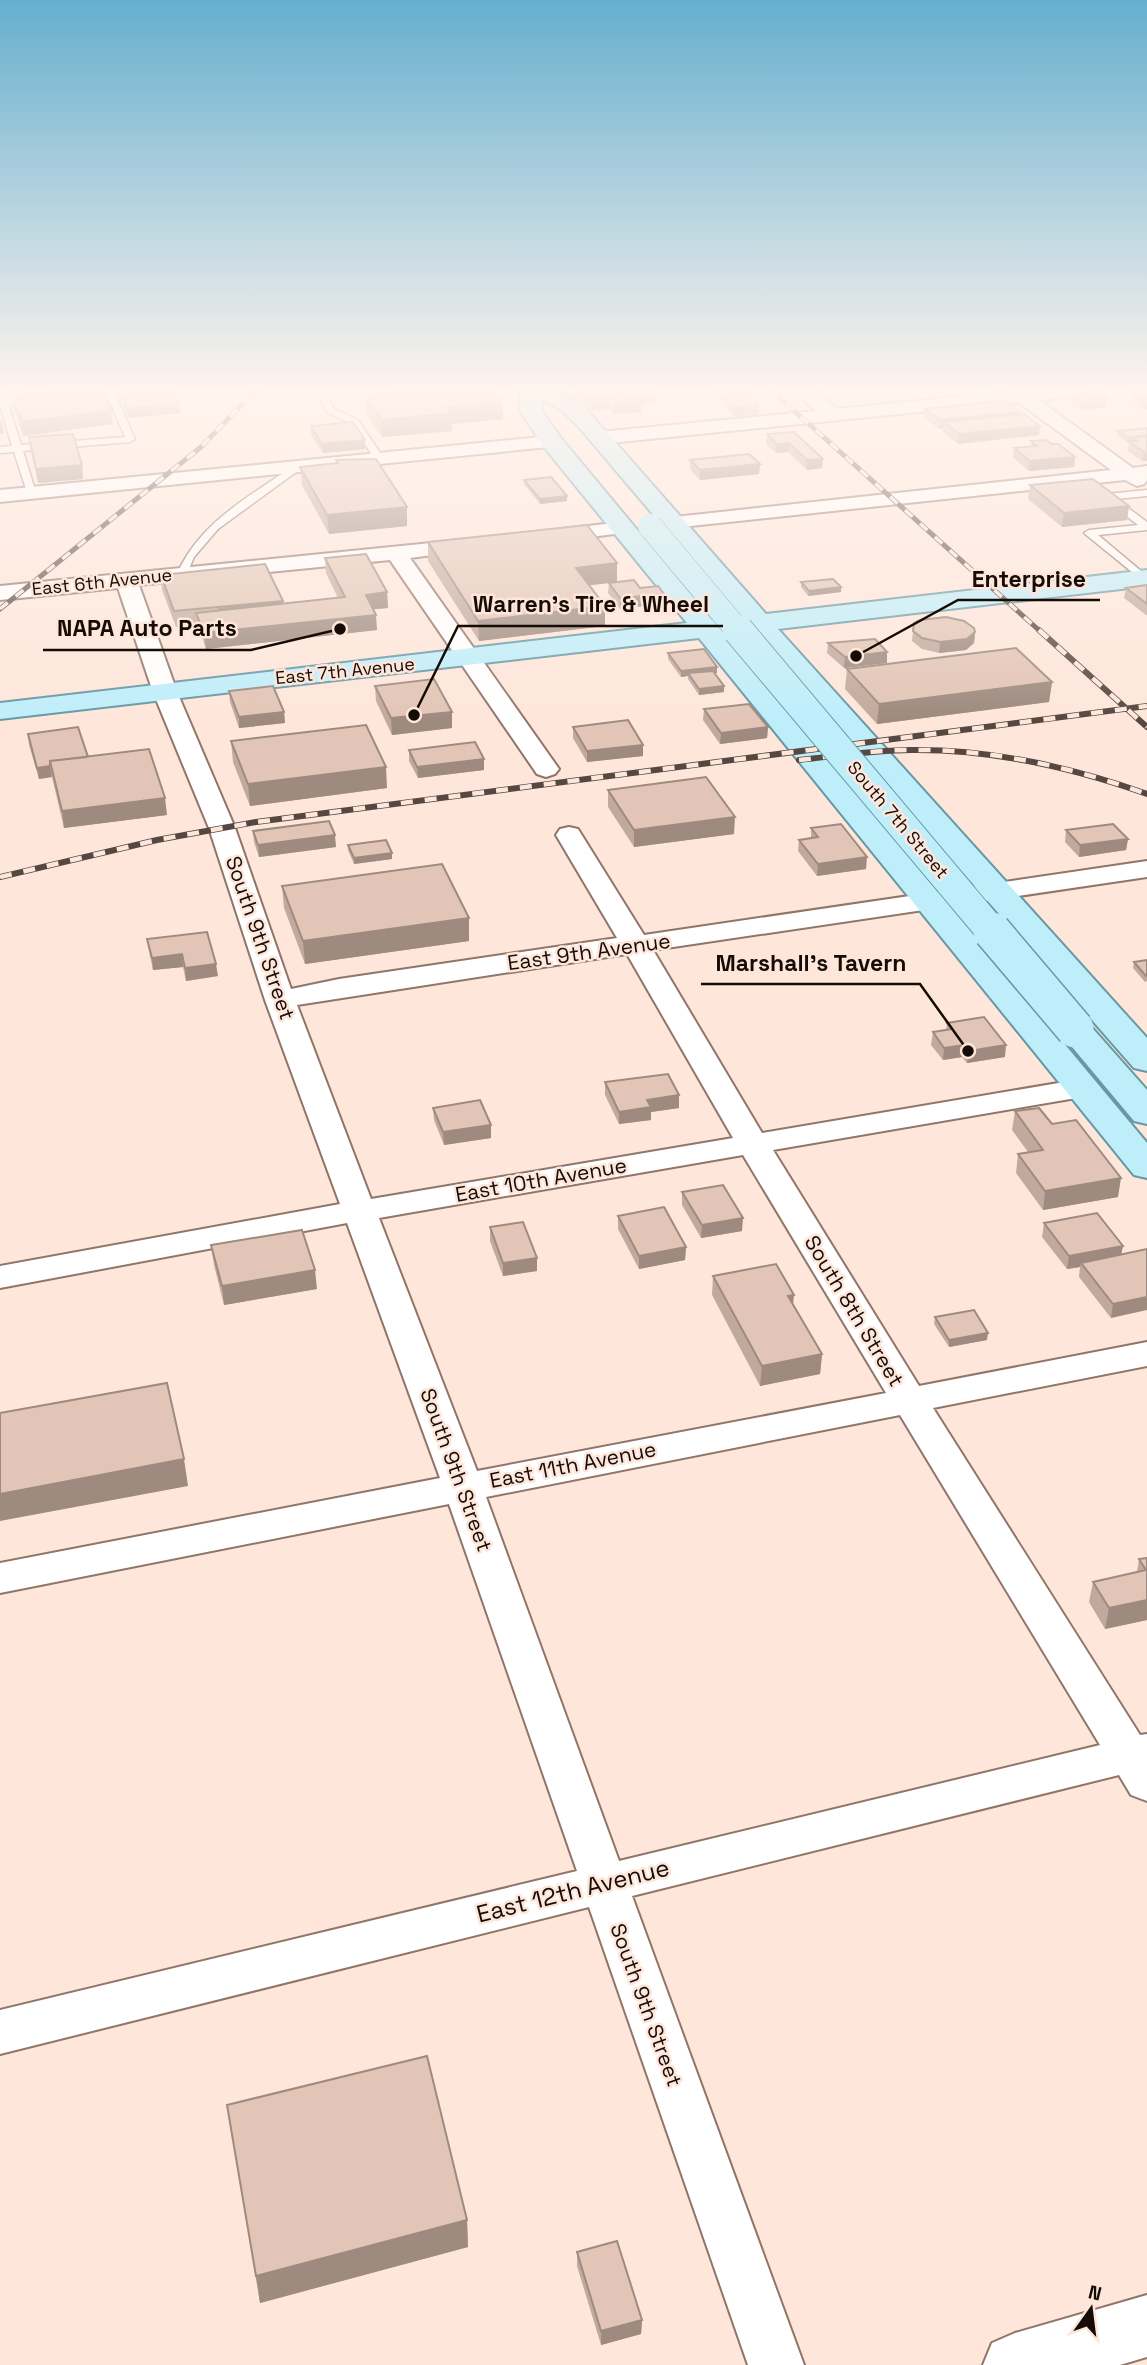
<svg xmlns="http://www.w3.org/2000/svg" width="1147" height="2365" font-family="'Space Grotesk',sans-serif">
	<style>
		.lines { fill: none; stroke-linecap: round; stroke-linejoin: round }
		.service-casing { stroke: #907568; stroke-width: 3 }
		.minor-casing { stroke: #907568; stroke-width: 4 }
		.tertiary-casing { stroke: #907568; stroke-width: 4 }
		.primary-casing { stroke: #6898a4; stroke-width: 4 }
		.service { fill: #fff; fill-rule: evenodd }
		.minor { fill: #fff; fill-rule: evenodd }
		.tertiary { fill: #fff; fill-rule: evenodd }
		.primary { fill: #bfeefb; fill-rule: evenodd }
		.rail-far1-casing { stroke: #554741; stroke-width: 5 }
		.rail-casing { stroke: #554741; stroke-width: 6 }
		.rail-far1 { stroke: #fee6da; stroke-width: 3.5; stroke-dasharray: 10; stroke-linecap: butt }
		.rail { stroke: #fee6da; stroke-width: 4.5; stroke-dasharray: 12; stroke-linecap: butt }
		.primary-bridge-far2-casing { stroke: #6898a4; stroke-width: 25; stroke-linecap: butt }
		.primary-bridge-far1-casing { stroke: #6898a4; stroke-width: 32; stroke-linecap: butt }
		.primary-bridge-casing { stroke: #6898a4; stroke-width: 40; stroke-linecap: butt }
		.primary-bridge-far2 { stroke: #bfeefb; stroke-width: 24 }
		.primary-bridge-far1 { stroke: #bfeefb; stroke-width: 30 }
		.primary-bridge { stroke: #bfeefb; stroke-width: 37 }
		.wall { fill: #c2a99d }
		.shaded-wall { fill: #9e8a7f }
		.building { fill: #e2c5b6; stroke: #9e8a7f; stroke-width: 2 }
		.labels { text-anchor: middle; stroke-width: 5; stroke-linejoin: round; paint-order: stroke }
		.far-street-label { font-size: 18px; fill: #160c07; stroke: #fee6da }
		.street-label { font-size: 21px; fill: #160c07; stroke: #fee6da }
		.near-street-label { font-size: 24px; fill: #160c07; stroke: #fee6da }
		.leader { fill: none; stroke: #160c07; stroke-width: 2.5 }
		.callout-dot { fill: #160c07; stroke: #fee6da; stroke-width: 2.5 }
		.callout-label { font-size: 23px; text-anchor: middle; font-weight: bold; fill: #160c07; stroke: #fee6da; stroke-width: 5; stroke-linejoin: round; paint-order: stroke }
	</style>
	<rect width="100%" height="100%" fill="#fee6da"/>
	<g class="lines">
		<defs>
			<path id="service" d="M0 390H4L21 445 125 437 105 390H113L135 439 130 442 23 451 36 493 28 495 14 452 0 453V447L12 446 0 405Z
				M324 390H332L328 398 334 409 358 420 384 459 382 461H376L352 424 328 413 320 398Z
				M295 465 303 467 218 529 194 557 186 576H178L177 574C200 522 250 496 295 465Z
				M1147 490V496L1116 499 1147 522V530L1098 535 1147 576V580L1143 581 1084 533 1089 530 1138 525 1102 497 1107 494Z"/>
			<path id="minor" d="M793 390H814L837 409 1006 392 1005 390H1092L1083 395 1039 400 1133 468 1147 466V480L1144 484 1137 486 1125 480 672 528 665 526 662 522 665 518 1111 470 1018 402 600 444 590 438 600 432 816 411Z
				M552 436 562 442 559 446 0 502V490Z
				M622 522 629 524 632 528 629 532 546 543 539 541 535 537 539 533 546 531Z
				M471 539 478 541 482 545 478 549 410 558 559 769 555 774 546 777 537 774 390 560 139 585 177 692 235 828 291 989 339 979 617 938 556 835 560 829 569 827 578 829 644 935 1147 861V877L653 950 762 1133 1082 1079 1093 1081 1098 1088 1093 1095 1082 1097 773 1150 919 1386 1147 1342V1366L933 1408 1140 1735 1147 1734V1801L1131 1795 1119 1775 632 1896 804 2365H748L589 1907 0 2054V2010L577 1871 449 1504 0 1593V1563L440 1478 347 1223 0 1288V1266L340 1204 265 1000 209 828 153 692 118 588 0 600V586ZM627 954 733 1138 371 1199 297 1005ZM743 1155 886 1393 477 1471 379 1218ZM900 1415 1100 1745 619 1861 486 1497Z"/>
			<path id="tertiary" d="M38 390H121L118 394 111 396 0 406V394Z
				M1147 2295V2357L1120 2365H983L992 2343 1015 2333Z"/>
			<path id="primary" d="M520 390H556L580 402 766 614 1147 570V586L778 629 1147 1038V1071L1134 1068 752 632 724 635 1147 1143V1178L1134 1175 699 638 0 719V703L687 623 544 447 520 411ZM542 399 564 412 578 426 740 617 712 620 560 437 542 411Z
				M1075 1018 1087 1022 1147 1090V1124L1134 1121 1057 1029 1063 1022Z"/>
		</defs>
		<use href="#service" class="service-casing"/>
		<use href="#minor" class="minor-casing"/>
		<use href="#tertiary" class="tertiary-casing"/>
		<use href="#primary" class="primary-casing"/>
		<use href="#service" class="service"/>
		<use href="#minor" class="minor"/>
		<use href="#tertiary" class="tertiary"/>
		<use href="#primary" class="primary"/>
		<defs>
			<path id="rail-far1" d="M771 390 1041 632
				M0 609 201 447 256 390"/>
			<path id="rail" d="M1039 630 1147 727
				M799 760C836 756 874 750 911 750 992 749 1071 767 1147 794
				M0 877 157 840 256 822 1147 706"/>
		</defs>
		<use href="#rail-far1" class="rail-far1-casing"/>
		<use href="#rail" class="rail-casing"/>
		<use href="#rail-far1" class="rail-far1"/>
		<use href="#rail" class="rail"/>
		<defs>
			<path id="primary-bridge-far2" d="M650 526 739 632"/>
			<path id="primary-bridge-far1" d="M738 630 993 933"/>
			<path id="primary-bridge" d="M992 931 1075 1029"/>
		</defs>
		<use href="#primary-bridge-far2" class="primary-bridge-far2-casing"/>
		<use href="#primary-bridge-far1" class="primary-bridge-far1-casing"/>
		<use href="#primary-bridge" class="primary-bridge-casing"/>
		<use href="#primary-bridge-far2" class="primary-bridge-far2"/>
		<use href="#primary-bridge-far1" class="primary-bridge-far1"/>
		<use href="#primary-bridge" class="primary-bridge"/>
	</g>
	<path class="wall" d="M132 390 180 413 128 418 123 406V397L133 396Z
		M389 390H424L425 391 502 402 503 419 452 424V431L382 437 366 414V397L392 395Z
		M573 390H655V402L641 404V412L614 414 609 408 591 410Z
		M712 390H745L758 414 734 416 717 398V396Z
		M1132 390H1147L1141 409 1133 403V399L1131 397Z
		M1072 394 1107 398 1106 407 1081 410 1071 403Z
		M13 399 113 424 23 436 15 412Z
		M925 409 1020 412V414L1039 435 958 444 943 432V429H939L924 418Z
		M311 426 365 440V449L323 453 311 435Z
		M1147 428V461H1142L1128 451 1129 443H1128L1117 435 1118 431Z
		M794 432 823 459 822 468 807 470 788 452 776 453 766 444 767 434Z
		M29 437 83 479 38 483 31 451Z
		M1031 441 1052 444 1075 457 1074 467 1029 471 1013 457 1014 448 1031 446Z
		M336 460 407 526 329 534 302 485 300 467 336 463Z
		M690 460 760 464 759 474 700 480 690 469Z
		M524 480 567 501 540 504 524 484Z
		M1030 485 1129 506 1127 520 1062 527 1028 499Z
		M428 542 640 588 664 604 620 609 608 593 609 583 589 585 605 626 479 641 428 561Z
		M325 558 387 592 388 608 373 609 377 630 206 649 198 625 176 627 162 590 161 575 283 601V604L338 598 326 573Z
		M801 582 841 592 808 596 801 587Z
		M1147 585V615H1146L1124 598 1126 588Z
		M913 631 975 632 974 643 966 650 939 653 922 649 912 641Z
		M828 643 887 663 844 668 827 653Z
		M668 653 717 667V673H715L724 692 699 695 688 679V676L681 677 668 659Z
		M847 669 1052 682 1049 702 877 724 845 689Z
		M375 686 452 728 392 735 376 701Z
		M229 691 284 712 285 723 239 728 230 702Z
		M704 709 768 727 767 738 720 744 703 720Z
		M573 727 643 745V756L587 762 573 738Z
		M28 734 88 757 167 815 64 828 52 777 39 779 29 745Z
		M231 741 387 788 250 806 233 762Z
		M409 750 484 759V770L418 778 409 761Z
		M608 790 734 834 634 847 608 807Z
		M811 828 866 869 817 876 798 851 799 840 811 838Z
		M1066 830 1128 839 1126 850 1079 857 1065 842Z
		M253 831 336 847 259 857 254 842Z
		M348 845 392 853V859L354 864 348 850Z
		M282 886 469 918V941L305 964 284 908Z
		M147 939 218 976 186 981 183 967 153 970 149 951Z
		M1147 960V981L1145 982 1133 968 1134 962Z
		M947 1023 1005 1057 967 1063 962 1057 943 1060 931 1045 933 1032 946 1030Z
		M605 1082 679 1095V1108L651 1112V1120L619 1124 605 1095Z
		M433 1108 491 1125V1138L444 1145 434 1120Z
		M1015 1111 1118 1197 1043 1210 1016 1173 1018 1154 1028 1152 1012 1130Z
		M682 1192 742 1231 701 1238 682 1205Z
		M618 1216 686 1247 685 1260 639 1269 618 1229Z
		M1044 1223 1123 1246 1121 1255 1147 1249 1111 1318 1079 1277 1080 1267 1067 1269 1042 1237Z
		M490 1227 537 1271 503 1276 490 1241Z
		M211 1245 317 1289 224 1305 214 1265Z
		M713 1276 793 1304 822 1354 820 1374 760 1386 712 1295Z
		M935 1317 987 1340 949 1347 934 1324Z
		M1147 1558V1620L1105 1629 1089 1602 1093 1582 1137 1572 1139 1559Z
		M227 2105 467 2220 468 2247 260 2303Z
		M577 2252 642 2320 641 2334 601 2345 577 2266Z"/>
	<path class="shaded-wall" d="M12 390H36L13 392Z
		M646 390H655V402L641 404V412L614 414V401L634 391Z
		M609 395V408L591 410V397Z
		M1107 398 1106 407 1081 410 1082 401Z
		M1142 400H1147V409H1141Z
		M502 402 503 419 452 424V431L382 437V420L447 407Z
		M179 404 180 413 128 418 127 409Z
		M759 405 758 414 734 416 735 407Z
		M111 411 113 424 23 436 22 422Z
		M1020 412 1019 421 944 422 943 429H939L940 420Z
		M2 420 4 434H0V421Z
		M1040 426 1039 435 958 444 959 434Z
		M365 440V449L323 453 322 444Z
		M789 443 788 452 776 453 777 444Z
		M1144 452H1147V461H1142Z
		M1075 457 1074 467 1029 471 1030 461Z
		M823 459 822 468 807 470V460Z
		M760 464 759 474 700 480V470Z
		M82 465 83 479 38 483 36 469Z
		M567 496V501L540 504V499Z
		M1129 506 1127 520 1062 527 1064 513Z
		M407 507V526L329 534 327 515Z
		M617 563V582L576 587V568Z
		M841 587V592L808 596 809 591Z
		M387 592 388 608 366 610V595Z
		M664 594V604L620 609V598Z
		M283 601 284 617 219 623 218 608Z
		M605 606V626L479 641 478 621Z
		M376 615 377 630 206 649 204 633Z
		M975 632 974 643 966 650 939 653 940 642Z
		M887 652V663L844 668 845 657Z
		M717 667V673L690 676 688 673V676L681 677V671Z
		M1052 682 1049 702 877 724 879 704Z
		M724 686V692L699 695V689Z
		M284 712 285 723 239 728V717Z
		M452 712V728L392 735 391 718Z
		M768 727 767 738 720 744 721 733Z
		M643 745V756L587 762V751Z
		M484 759V770L418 778 417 767Z
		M50 766 52 777 39 779 37 768Z
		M386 767 387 788 250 806 248 784Z
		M165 798 167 815 64 828 62 811Z
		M735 817 734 834 634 847V830Z
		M335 835 336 847 259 857 258 845Z
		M1128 839 1126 850 1079 857 1080 845Z
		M392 853V859L354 864V858Z
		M867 857 866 869 817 876 818 864Z
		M469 918V941L305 964 303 941Z
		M182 954 183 967 153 970 152 958Z
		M216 964 218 976 186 981 185 968Z
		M964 1045 962 1057 943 1060 944 1048Z
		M1006 1045 1005 1057 967 1063 969 1051Z
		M679 1095V1108L651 1112V1120L619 1124V1112L647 1100Z
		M491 1125V1138L444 1145 443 1132Z
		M1121 1178 1118 1197 1043 1210 1045 1191Z
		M743 1218 742 1231 701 1238 702 1225Z
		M1123 1246 1120 1259 1081 1263 1080 1267 1067 1269 1069 1256Z
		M686 1247 685 1260 639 1269V1256Z
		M537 1258V1271L503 1276V1263Z
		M315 1270 317 1289 224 1305 222 1286Z
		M794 1295 792 1315 788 1296Z
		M1147 1297V1310L1111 1318 1113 1304Z
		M988 1333 987 1340 949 1347V1340Z
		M822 1354 820 1374 760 1386 762 1366Z
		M184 1459 188 1486 0 1521V1494Z
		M1147 1600V1620L1105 1629 1109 1608Z
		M467 2220 468 2247 260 2303 256 2276Z
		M642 2320 641 2334 601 2345V2331Z"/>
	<path class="building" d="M74 390 104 391 111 411 22 422 13 399 23 395Z
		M132 390H173L179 404 127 409 123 397 135 396Z
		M401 390H424L425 391 493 390 502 402 447 407 452 413 382 420 366 397 403 394Z
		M585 390H646L634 391 641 399 614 401 609 395 591 397Z
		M719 390H745L759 405 735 407Z
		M1135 390H1147V400H1142L1134 394H1140Z
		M1098 392 1107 398 1082 401 1072 394Z
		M1004 400 1020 412 940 420 925 409Z
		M1024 414 1040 426 959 434 944 422Z
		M353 422 365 440 322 444 311 426Z
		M1147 428V436L1128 438 1118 431Z
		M794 432 823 459 807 460 789 443 777 444 767 434Z
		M73 434 82 465 36 469 29 437Z
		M1147 436V452H1144L1129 441H1138L1133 437Z
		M1046 440 1052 444H1058L1075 457 1030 461 1014 448 1037 446 1031 441Z
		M749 454 760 464 700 470 690 460Z
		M376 459 407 507 327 515 300 467 338 463 336 460Z
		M551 477 567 496 540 499 524 480Z
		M1093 479 1129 506 1064 513 1030 485Z
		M587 525 617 563 576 568 605 606 478 621 428 542Z
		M366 554 387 592 366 595 376 615 204 633 196 613 345 597 325 558Z
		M265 564 283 601 174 611 161 575Z
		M833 579 841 587 809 591 801 582Z
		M634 580 640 588 658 586 664 594 620 598 609 583Z
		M1147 585V604L1126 588Z
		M946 617 964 621 974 628 975 632 967 639 940 642 922 638 913 631 914 623 920 620Z
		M875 639 887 652 845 657 828 643Z
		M1016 648 1052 682 879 704 847 669Z
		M704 649 717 667 681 671 668 653Z
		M713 671 724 686 699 689 688 673Z
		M434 679 452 712 391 718 375 686Z
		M273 686 284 712 239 717 229 691Z
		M749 704 768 727 721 733 704 709Z
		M628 720 643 745 587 751 573 727Z
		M366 725 386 767 248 784 231 741Z
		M78 727 88 757 50 761V766L37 768 28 734Z
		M475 742 484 759 417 767 409 750Z
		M149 749 165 798 62 811 50 761Z
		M706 777 735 817 634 830 608 790Z
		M329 821 335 835 258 845 253 831Z
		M841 824 867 857 818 864 799 840 818 837 811 828Z
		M1113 824 1128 839 1080 845 1066 830Z
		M386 840 392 853 354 858 348 845Z
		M442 864 469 918 303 941 282 886Z
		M207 932 216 964 185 968 182 954 152 958 147 939Z
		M1147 960V975L1146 976 1134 962Z
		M984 1017 1006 1045 969 1051 964 1045 944 1048 933 1032 952 1029 947 1023Z
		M668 1074 679 1095 647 1100 651 1107 619 1112 605 1082Z
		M480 1100 491 1125 443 1132 433 1108Z
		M1039 1108 1052 1124 1076 1120 1121 1178 1045 1191 1018 1154 1043 1150 1015 1111Z
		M723 1185 743 1218 702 1225 682 1192Z
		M664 1207 686 1247 639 1256 618 1216Z
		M1097 1213 1123 1246 1069 1256 1044 1223Z
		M523 1222 537 1258 503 1263 490 1227Z
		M302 1230 315 1270 222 1286 211 1245Z
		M1147 1249V1297L1113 1304 1081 1263Z
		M776 1264 794 1295 788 1296 822 1354 762 1366 713 1276Z
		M974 1310 988 1333 949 1340 935 1317Z
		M167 1383 184 1459 0 1494V1413Z
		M1147 1558V1600L1109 1608 1093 1582 1146 1570 1139 1559Z
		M427 2056 467 2220 256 2276 227 2105Z
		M617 2241 642 2320 601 2331 577 2252Z"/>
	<linearGradient id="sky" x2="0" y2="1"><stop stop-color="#65afce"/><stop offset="0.54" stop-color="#fff4ee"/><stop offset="1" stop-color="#fff4ee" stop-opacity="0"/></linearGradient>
	<rect width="1147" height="721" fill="url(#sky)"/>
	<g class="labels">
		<g class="far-street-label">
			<text transform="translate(102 582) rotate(-6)" y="6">East 6th Avenue</text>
			<text transform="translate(345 671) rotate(-6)" y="6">East 7th Avenue</text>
			<text transform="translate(898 820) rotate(50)" y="6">South 7th Street</text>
		</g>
		<g class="street-label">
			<text transform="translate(260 938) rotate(71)" y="7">South 9th Street</text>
			<text transform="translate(589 952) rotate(-8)" y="7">East 9th Avenue</text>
			<text transform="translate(541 1180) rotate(-10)" y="7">East 10th Avenue</text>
			<text transform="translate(854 1311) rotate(59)" y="7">South 8th Street</text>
			<text transform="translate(573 1465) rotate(-11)" y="7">East 11th Avenue</text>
			<text transform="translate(456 1470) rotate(70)" y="7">South 9th Street</text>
			<text transform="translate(646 2005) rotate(70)" y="7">South 9th Street</text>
		</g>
		<g class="near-street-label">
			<text transform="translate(573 1891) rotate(-14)" y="8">East 12th Avenue</text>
		</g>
	</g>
	<path class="leader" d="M856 656L958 600H1100M414 715L458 626H723M340 629L251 650H43M968 1051L920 984H701"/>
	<g class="callout-dot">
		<circle cx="856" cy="656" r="7"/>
		<circle cx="414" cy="715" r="7"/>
		<circle cx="340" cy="629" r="7"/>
		<circle cx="968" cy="1051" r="7"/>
	</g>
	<g class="callout-label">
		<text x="1029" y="587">Enterprise</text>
		<text x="591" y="612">Warren's Tire &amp; Wheel</text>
		<text x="147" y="636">NAPA Auto Parts</text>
		<text x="811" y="971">Marshall's Tavern</text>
	</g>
	<g transform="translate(1091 2309) rotate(14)" stroke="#fee6da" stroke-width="5" paint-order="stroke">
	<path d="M0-5L12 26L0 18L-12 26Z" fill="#160c07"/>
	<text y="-10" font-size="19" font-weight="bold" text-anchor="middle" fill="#160c07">N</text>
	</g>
</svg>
